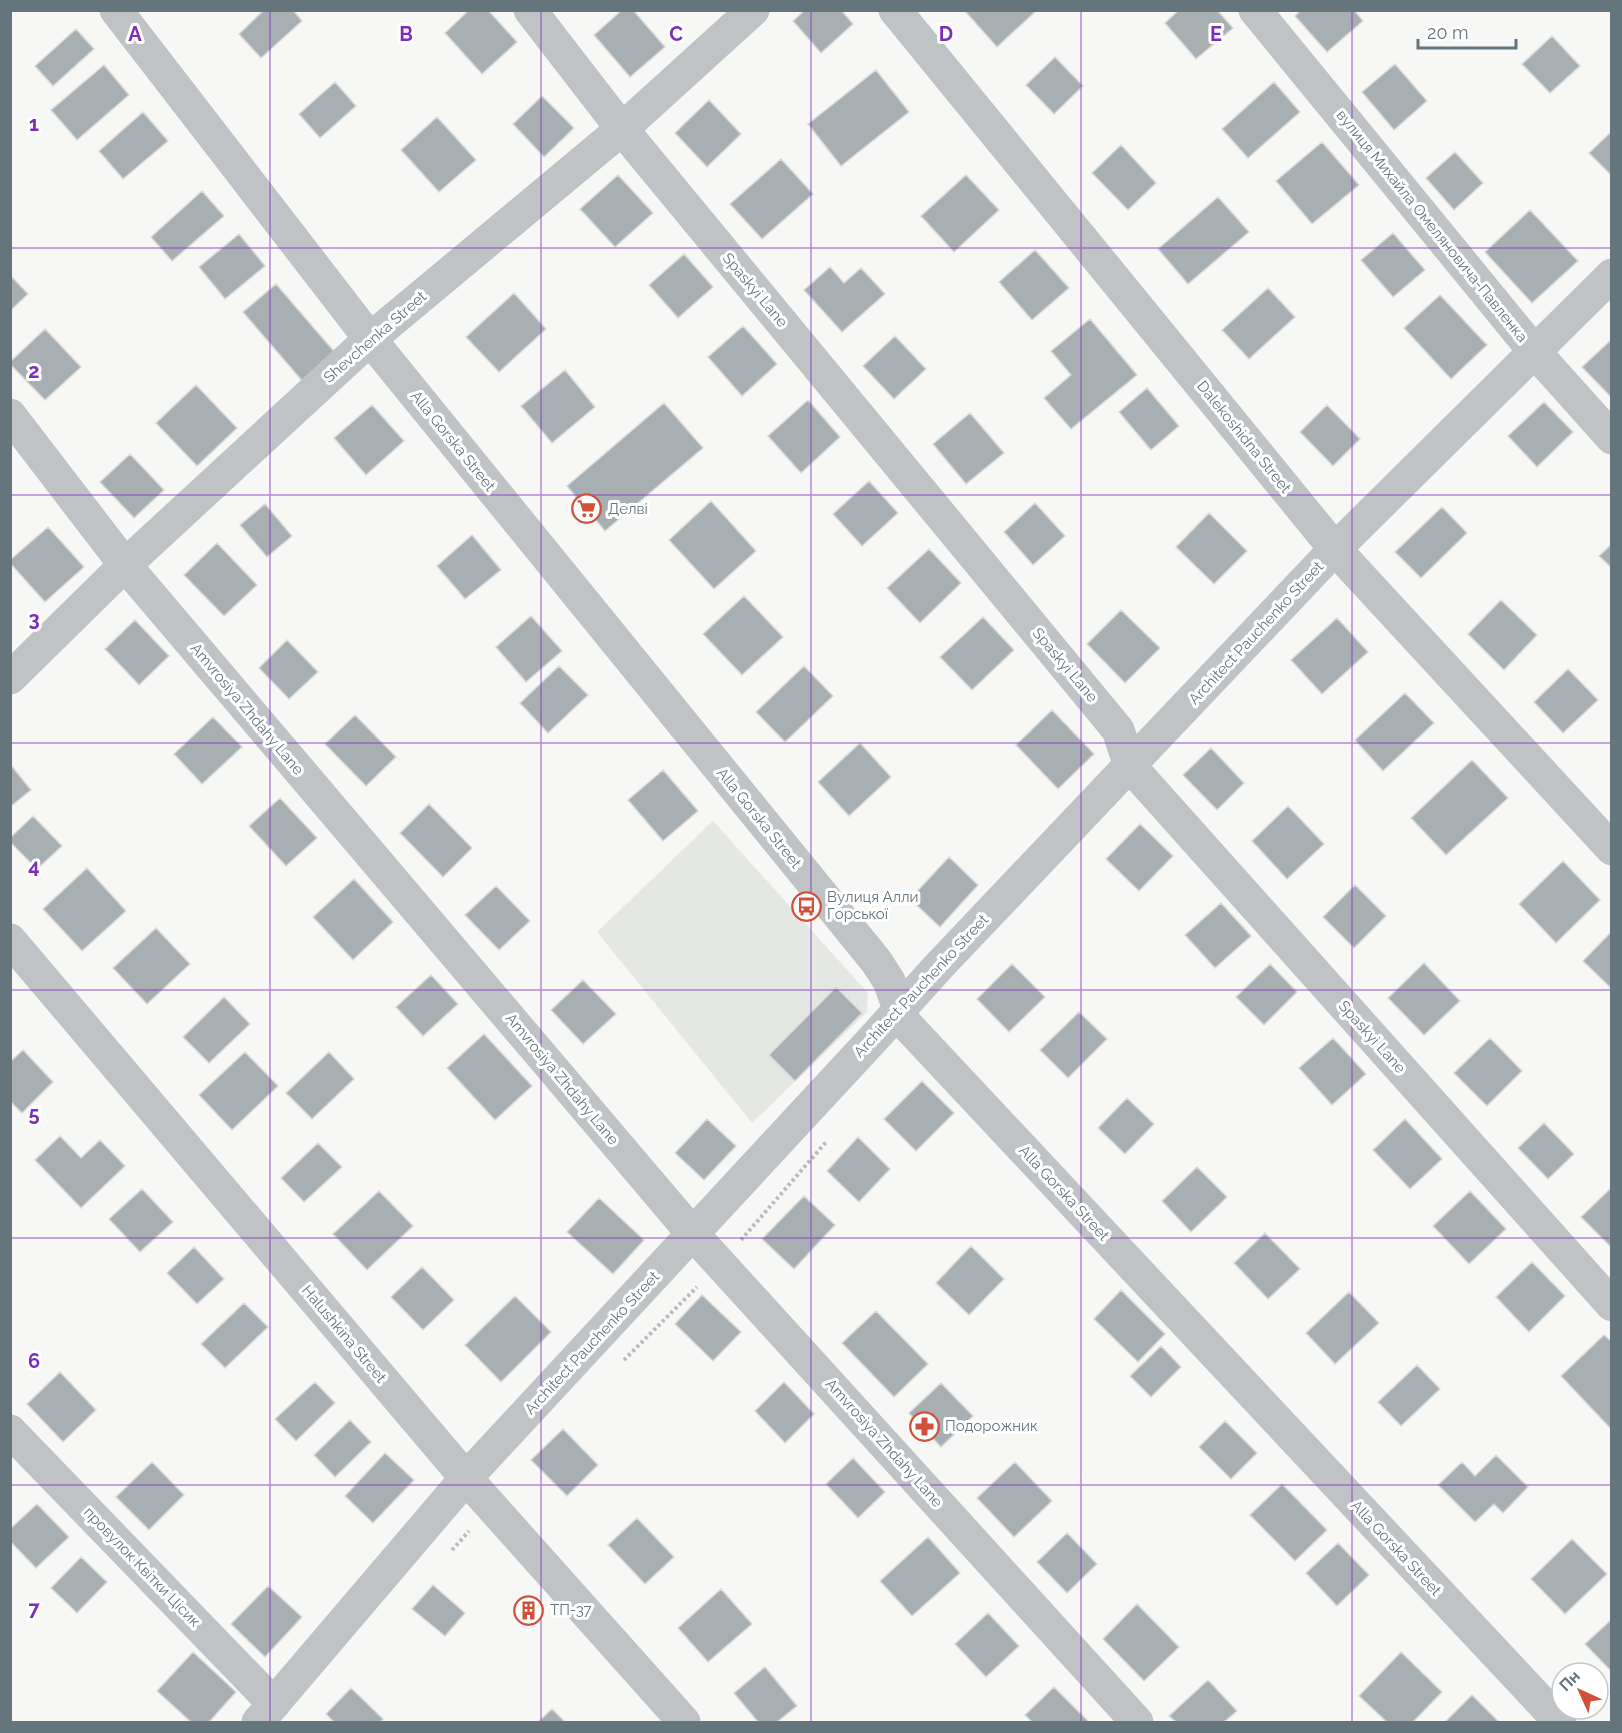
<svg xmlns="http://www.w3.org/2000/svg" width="1622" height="1733" font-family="Raleway,sans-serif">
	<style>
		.built { fill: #e5e7e5 }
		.building { fill: #a7afb3; stroke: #d9d9d7; stroke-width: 1.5 }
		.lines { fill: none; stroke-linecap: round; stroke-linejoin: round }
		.path { stroke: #b9bcbe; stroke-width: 4; stroke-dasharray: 3 3; stroke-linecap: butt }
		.minor { stroke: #bfc3c6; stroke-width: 33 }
		.grid { fill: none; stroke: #7b2cbf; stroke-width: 1.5; stroke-opacity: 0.55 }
		.labels { text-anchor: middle; stroke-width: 6; stroke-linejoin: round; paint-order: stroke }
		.street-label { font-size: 15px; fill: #65757d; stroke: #fff }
		.poi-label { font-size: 15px; fill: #65757d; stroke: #fff; text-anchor: start }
		.grid-label { font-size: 20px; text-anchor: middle; font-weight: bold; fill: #7b2cbf; stroke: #fff; stroke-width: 6; stroke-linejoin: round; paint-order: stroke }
	</style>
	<rect width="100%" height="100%" fill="#f7f7f5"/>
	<path class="built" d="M713 821 868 993 867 1012 752 1123 597 932Z"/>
	<path class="building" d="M264 10H293L302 21 261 58 239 34Z
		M469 10H488L517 42 482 74 445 33Z
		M622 10H633L665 47 630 77 594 35Z
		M805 10H841L853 24 821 53 793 21Z
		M964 10H1037L997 47Z
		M1179 10H1217L1233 28 1196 59 1165 23Z
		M1301 10H1354L1363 21 1327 52 1295 16Z
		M76 29 94 49 53 86 35 66Z
		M1552 36 1580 66 1550 93 1522 64Z
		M1055 57 1083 86 1054 114 1026 85Z
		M1395 64 1427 101 1394 130 1362 92Z
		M104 65 129 95 77 140 51 110Z
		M876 70 909 112 841 166 808 124Z
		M335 82 356 106 320 138 299 114Z
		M1274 82 1300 112 1248 158 1222 129Z
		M542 96 574 128 544 157 513 124Z
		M709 100 741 134 707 167 675 133Z
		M143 112 168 141 123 179 99 151Z
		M437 117 476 160 439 192 401 150Z
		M1612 131V175H1611L1589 153Z
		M1322 142 1359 185 1312 224 1276 181Z
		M1121 145 1156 183 1128 210 1092 173Z
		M1455 152 1483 183 1454 210 1426 178Z
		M781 159 813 194 762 239 730 204Z
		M618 175 653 213 615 247 580 209Z
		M966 175 999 210 954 252 921 216Z
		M202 191 224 216 172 261 151 237Z
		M1218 197 1249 232 1188 284 1158 249Z
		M1530 210 1578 261 1532 303 1485 252Z
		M1393 233 1425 270 1393 297 1361 260Z
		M239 234 265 266 225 299 199 267Z
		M1035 250 1069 288 1032 320 999 282Z
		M684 254 713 287 678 318 649 285Z
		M830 267 844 283 861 268 885 294 842 332 804 290Z
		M10 275 28 294 10 311Z
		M276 284 337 355 304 383 243 312Z
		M1268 288 1295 317 1249 359 1222 330Z
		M514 293 546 329 499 372 466 337Z
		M1440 295 1487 345 1451 379 1404 328Z
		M1090 319 1137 375 1071 429 1044 398 1071 375 1051 351Z
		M743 326 777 364 742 396 708 357Z
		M45 329 81 367 45 400 10 364V362Z
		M895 336 926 369 894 399 863 366Z
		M1612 339V395L1610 396 1582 367Z
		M565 370 595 407 552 443 521 406Z
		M196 385 237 428 197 466 156 423Z
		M1147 388 1179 426 1151 450 1119 412Z
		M808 400 840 437 801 473 768 436Z
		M1544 402 1573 432 1537 467 1508 436Z
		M664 403 703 448 605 531 567 486Z
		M372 405 404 441 366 475 334 438Z
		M1327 405 1360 439 1333 466 1300 432Z
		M970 413 1004 453 966 484 933 444Z
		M130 454 164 490 134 518 100 482Z
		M869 481 898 513 862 546 833 514Z
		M711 501 756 551 714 589 669 540Z
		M1035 503 1065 536 1033 565 1004 532Z
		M265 504 292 536 267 557 240 525Z
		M1442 507 1467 533 1421 578 1395 552Z
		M1209 513 1247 551 1214 584 1176 547Z
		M48 527 84 567 45 602 10 563V560Z
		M472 535 501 570 465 599 437 566Z
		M217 543 257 585 224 616 184 575Z
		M1612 544V568L1599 556Z
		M929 549 961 583 920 623 887 588Z
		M744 596 783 637 742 675 703 634Z
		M1501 600 1537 635 1504 670 1468 634Z
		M1121 610 1160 648 1125 683 1087 644Z
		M531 616 562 651 526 682 496 647Z
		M983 617 1014 650 972 690 940 657Z
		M1337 618 1368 652 1322 694 1291 660Z
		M135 620 169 656 139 685 105 649Z
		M287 640 318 672 289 699 259 668Z
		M559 666 588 695 548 733 520 703Z
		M804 666 833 696 785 742 756 712Z
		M1568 669 1598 700 1563 733 1534 702Z
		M1405 693 1434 723 1383 771 1355 740Z
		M1052 710 1094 754 1058 789 1016 745Z
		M355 715 396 757 366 786 325 744Z
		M213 717 242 747 202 784 174 754Z
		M860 743 891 777 849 816 818 782Z
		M1211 748 1244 783 1217 810 1183 775Z
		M1472 760 1508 798 1446 855 1411 818Z
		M10 764 31 790 10 807Z
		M663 770 698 811 663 841 628 800Z
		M280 798 317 838 286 866 249 826Z
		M429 804 472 848 443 877 400 833Z
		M1288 806 1324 844 1287 879 1252 841Z
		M33 816 62 846 37 869 10 842V838Z
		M1140 824 1173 856 1139 891 1106 859Z
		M949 857 978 885 940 927 910 899Z
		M1563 861 1600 900 1556 943 1519 904Z
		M87 868 126 911 82 951 43 909Z
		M354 879 393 922 353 960 313 917Z
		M1355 885 1386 916 1354 948 1323 917Z
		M496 886 530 921 499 950 465 915Z
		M1221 903 1251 936 1215 968 1185 935Z
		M156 928 190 964 147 1004 113 968Z
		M1612 931V989L1583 961Z
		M1424 963 1460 1001 1424 1035 1388 998Z
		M1012 964 1045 997 1009 1032 977 999Z
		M1270 964 1297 992 1264 1025 1236 997Z
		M431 975 458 1004 423 1036 396 1007Z
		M583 980 616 1014 583 1044 551 1010Z
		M836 987 862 1013 795 1081 769 1055Z
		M224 997 250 1024 209 1063 183 1037Z
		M1079 1012 1107 1039 1068 1078 1040 1050Z
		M484 1034 532 1086 495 1120 447 1068Z
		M1333 1038 1366 1074 1332 1105 1299 1068Z
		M1490 1038 1522 1071 1487 1106 1454 1073Z
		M23 1050 53 1082 22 1113 10 1101V1062Z
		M245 1052 278 1086 232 1130 199 1095Z
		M329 1052 354 1079 312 1119 286 1093Z
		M922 1081 954 1113 916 1151 884 1119Z
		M1127 1098 1154 1124 1125 1154 1098 1128Z
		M707 1119 736 1146 704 1180 675 1153Z
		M1405 1119 1442 1159 1410 1189 1373 1150Z
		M1544 1123 1574 1154 1548 1179 1518 1148Z
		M60 1136 81 1158 100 1140 125 1166 81 1208 35 1160Z
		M858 1137 890 1169 859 1202 827 1171Z
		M318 1143 342 1167 304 1202 281 1178Z
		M1197 1167 1227 1197 1191 1232 1162 1201Z
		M1611 1188H1612V1248L1581 1217Z
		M142 1189 173 1222 140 1252 109 1219Z
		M379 1191 413 1226 367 1270 333 1234Z
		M1470 1191 1506 1229 1469 1264 1433 1226Z
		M804 1196 835 1225 794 1269 762 1239Z
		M599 1198 644 1240 613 1274 567 1232Z
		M1265 1233 1300 1269 1268 1299 1234 1263Z
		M971 1246 1004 1279 969 1315 936 1283Z
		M194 1247 224 1279 197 1304 167 1273Z
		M1532 1262 1565 1296 1529 1332 1496 1297Z
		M422 1267 454 1300 423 1330 391 1297Z
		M1121 1290 1165 1334 1138 1362 1094 1319Z
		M1349 1292 1379 1323 1335 1364 1306 1333Z
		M702 1295 741 1332 713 1361 675 1324Z
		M515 1296 551 1332 501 1382 465 1345Z
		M244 1303 268 1327 225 1368 201 1344Z
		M876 1311 928 1364 894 1397 842 1343Z
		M1604 1335 1612 1342V1430L1561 1376Z
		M1161 1346 1181 1367 1151 1397 1130 1376Z
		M1417 1365 1440 1389 1401 1426 1378 1402Z
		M60 1372 96 1410 63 1442 27 1404Z
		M315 1382 335 1403 296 1441 275 1419Z
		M784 1382 814 1414 785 1443 755 1411Z
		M941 1383 973 1416 941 1447 909 1413Z
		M350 1420 371 1442 335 1477 314 1455Z
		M1225 1421 1257 1453 1231 1479 1199 1447Z
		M563 1429 598 1465 567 1496 531 1460Z
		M385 1453 414 1480 373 1523 345 1496Z
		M1496 1455 1528 1487 1503 1513 1494 1504 1475 1522 1438 1485 1462 1462 1475 1476Z
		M853 1458 885 1492 858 1518 826 1484Z
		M152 1462 184 1495 149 1530 116 1497Z
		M1015 1462 1052 1501 1014 1537 977 1498Z
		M1282 1484 1327 1530 1295 1561 1250 1515Z
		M37 1504 69 1537 36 1568 10 1541V1529Z
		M637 1518 674 1557 645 1584 608 1545Z
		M1067 1533 1097 1564 1067 1593 1037 1562Z
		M928 1537 960 1573 912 1616 880 1581Z
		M1572 1539 1607 1574 1565 1614 1531 1579Z
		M1338 1543 1369 1575 1337 1606 1306 1573Z
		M81 1557 107 1582 77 1613 51 1588Z
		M433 1585 465 1613 445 1636 412 1609Z
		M268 1586 302 1617 265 1657 231 1624Z
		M721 1589 752 1624 708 1662 678 1628Z
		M531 1599 540 1608 526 1622 517 1612Z
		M1137 1604 1179 1647 1144 1681 1103 1639Z
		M988 1613 1019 1646 986 1677 955 1644Z
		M1612 1619V1672L1585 1644Z
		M193 1652 236 1692 209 1722H191L157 1691Z
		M1401 1652 1442 1692 1413 1722H1387L1359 1696Z
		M765 1667 797 1706 777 1722H758L734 1693Z
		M1208 1680 1237 1711 1224 1722H1176L1169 1716Z
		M1054 1687 1089 1722H1032L1025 1715Z
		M351 1688 383 1719 380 1722H334L326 1714Z
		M1472 1695 1499 1722H1445Z
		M552 1709 565 1722H538Z"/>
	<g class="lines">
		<path class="path" d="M741 1240 827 1141
			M624 1360 697 1287
			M452 1550 469 1531"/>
		<path class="minor" d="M116 10 370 339 876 961 889 981 899 1009 905 1023 1560 1722
			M530 10 622 129 1118 730 1130 766 1612 1305
			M895 10 1335 549 1612 849
			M1255 10 1534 351 1612 438
			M10 415 125 565 693 1234 1137 1722
			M10 678 125 565 370 339 622 129 753 10
			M10 940 466 1478 684 1722
			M10 1431 274 1704
			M258 1722 466 1478 874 1038 939 966 1335 549 1612 275"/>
	</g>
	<path class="grid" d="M270 10V1722M541 10V1722M811 10V1722M1081 10V1722M1352 10V1722M10 248H1612M10 495H1612M10 743H1612M10 990H1612M10 1238H1612M10 1485H1612"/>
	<defs>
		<symbol id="supermarket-ring" viewBox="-11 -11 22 22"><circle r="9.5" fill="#fff" stroke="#d2503a" stroke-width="1.5"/><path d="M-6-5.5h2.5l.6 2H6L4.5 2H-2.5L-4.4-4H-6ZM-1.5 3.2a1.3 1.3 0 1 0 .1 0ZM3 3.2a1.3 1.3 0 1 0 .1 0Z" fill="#d2503a"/></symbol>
		<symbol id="bus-ring" viewBox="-11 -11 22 22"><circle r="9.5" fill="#fff" stroke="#d2503a" stroke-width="1.5"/><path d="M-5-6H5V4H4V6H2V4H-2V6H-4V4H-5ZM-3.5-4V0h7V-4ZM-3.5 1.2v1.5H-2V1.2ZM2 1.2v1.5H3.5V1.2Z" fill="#d2503a"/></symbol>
		<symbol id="pharmacy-ring" viewBox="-11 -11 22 22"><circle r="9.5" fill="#fff" stroke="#d2503a" stroke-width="1.5"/><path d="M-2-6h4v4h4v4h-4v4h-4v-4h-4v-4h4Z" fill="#d2503a"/></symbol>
		<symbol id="building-ring" viewBox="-11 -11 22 22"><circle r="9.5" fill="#fff" stroke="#d2503a" stroke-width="1.5"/><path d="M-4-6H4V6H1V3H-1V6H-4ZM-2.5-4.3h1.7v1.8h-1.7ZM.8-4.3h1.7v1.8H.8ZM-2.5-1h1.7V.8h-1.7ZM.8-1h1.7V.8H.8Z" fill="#d2503a"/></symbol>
	</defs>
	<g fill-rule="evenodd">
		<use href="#supermarket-ring" x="570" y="492" width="33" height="33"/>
		<use href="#bus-ring" x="790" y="890" width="33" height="33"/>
		<use href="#pharmacy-ring" x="908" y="1410" width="33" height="33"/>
		<use href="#building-ring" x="512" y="1594" width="33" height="33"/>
	</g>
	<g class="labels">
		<g class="street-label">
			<text transform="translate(1432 226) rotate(51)" y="5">вулиця Михайла Омеляновича-Павленка</text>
			<text transform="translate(755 290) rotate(50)" y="5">Spaskyi Lane</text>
			<text transform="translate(375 337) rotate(-41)" y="5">Shevchenka Street</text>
			<text transform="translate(1244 437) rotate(51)" y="5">Dalekoshidna Street</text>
			<text transform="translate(453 441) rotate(51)" y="5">Alla Gorska Street</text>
			<text transform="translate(1256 633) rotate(-47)" y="5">Architect Pauchenko Street</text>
			<text transform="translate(1065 665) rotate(50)" y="5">Spaskyi Lane</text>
			<text transform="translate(247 709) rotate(50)" y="5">Amvrosiya Zhdahy Lane</text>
			<text transform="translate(759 818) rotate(51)" y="5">Alla Gorska Street</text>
			<text transform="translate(921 986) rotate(-47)" y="5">Architect Pauchenko Street</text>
			<text transform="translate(1372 1037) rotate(48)" y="5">Spaskyi Lane</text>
			<text transform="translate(562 1079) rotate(50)" y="5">Amvrosiya Zhdahy Lane</text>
			<text transform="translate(1064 1193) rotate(47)" y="5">Alla Gorska Street</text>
			<text transform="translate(344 1334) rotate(50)" y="5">Halushkina Street</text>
			<text transform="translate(592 1343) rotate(-47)" y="5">Architect Pauchenko Street</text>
			<text transform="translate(884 1443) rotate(48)" y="5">Amvrosiya Zhdahy Lane</text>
			<text transform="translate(1396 1548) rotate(47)" y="5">Alla Gorska Street</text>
			<text transform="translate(142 1567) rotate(46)" y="5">провулок Квітки Цісик</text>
		</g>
		<g class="poi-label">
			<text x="608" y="514">Делві</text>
			<text x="827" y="902">Вулиця Алли<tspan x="827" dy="17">Горської</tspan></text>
			<text x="945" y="1431">Подорожник</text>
			<text x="550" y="1615">ТП-37</text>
		</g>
	</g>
	<g class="grid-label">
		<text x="135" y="41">A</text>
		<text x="406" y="41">B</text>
		<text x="676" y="41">C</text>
		<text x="946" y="41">D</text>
		<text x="1216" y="41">E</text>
		<text x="34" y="131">1</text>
		<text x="34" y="378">2</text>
		<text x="34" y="626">3</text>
		<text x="34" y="873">4</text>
		<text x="34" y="1121">5</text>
		<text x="34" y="1368">6</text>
		<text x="34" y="1616">7</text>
	</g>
	<rect width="1622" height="1733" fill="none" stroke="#65757d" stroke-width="24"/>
	<g transform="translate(1580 1691) rotate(315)"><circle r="28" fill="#ffffff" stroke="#c1c8cb" stroke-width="1.5"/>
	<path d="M0-4.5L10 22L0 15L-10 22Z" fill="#d2503a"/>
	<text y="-9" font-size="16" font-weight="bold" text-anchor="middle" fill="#65757d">Пн</text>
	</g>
	<path d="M1418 39v9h98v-9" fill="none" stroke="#65757d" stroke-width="3"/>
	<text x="1427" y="39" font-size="18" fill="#65757d" stroke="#ffffff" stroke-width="4.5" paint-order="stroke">20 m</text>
</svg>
